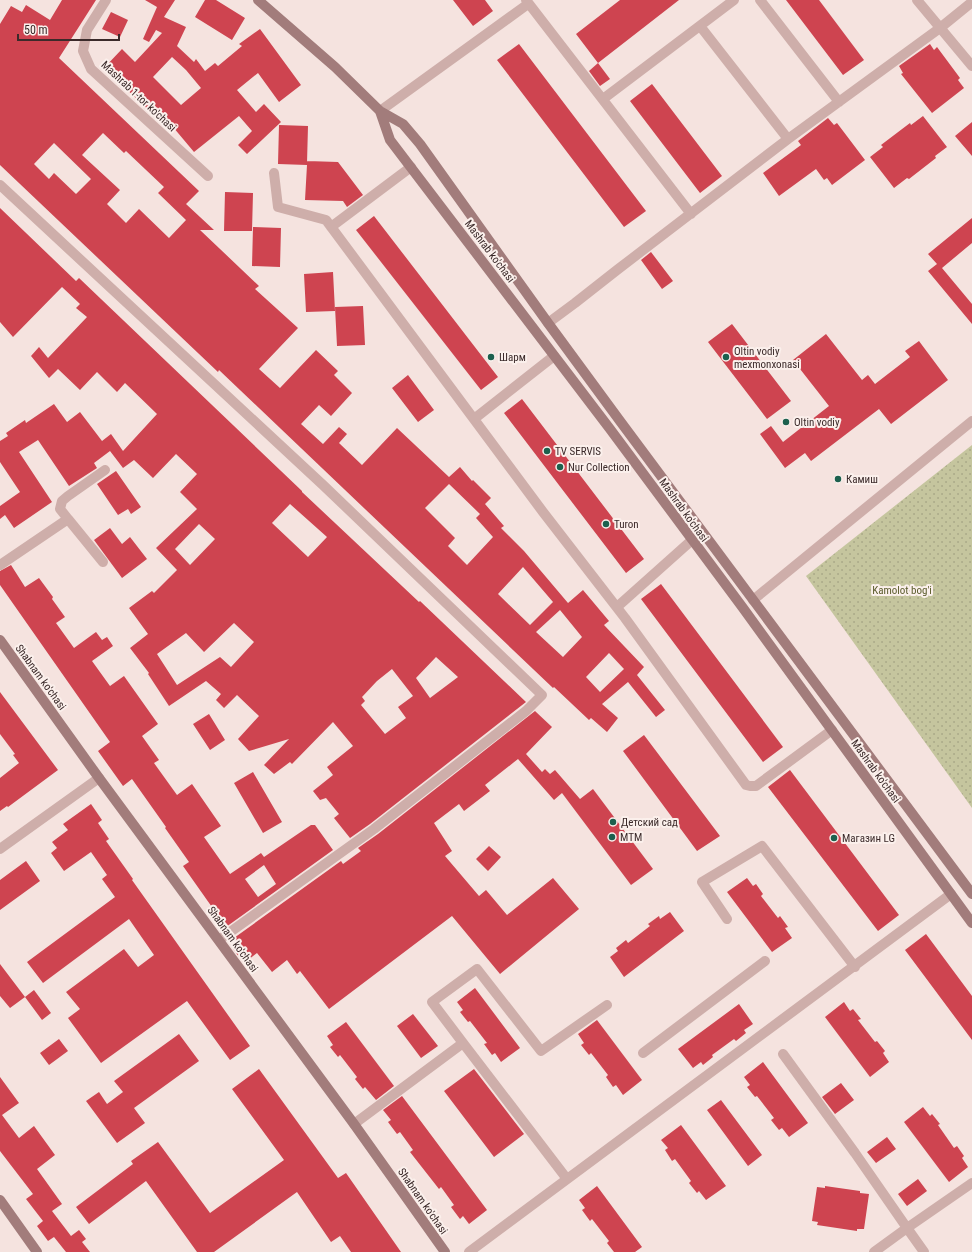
<svg xmlns="http://www.w3.org/2000/svg" width="972" height="1252" font-family="'Roboto Condensed',sans-serif">
	<style>
		.park { fill: url(#park-dots) }
		.building { fill: #ce4450; fill-rule: evenodd }
		.lines { fill: none; stroke-linecap: round; stroke-linejoin: round }
		.street { stroke: #ceaeaa; stroke-width: 10 }
		.secondary { stroke: #a27c7b; stroke-width: 10 }
		.poi-dot { fill: #1c604e; stroke: #fbf0ec; stroke-width: 1.5 }
		.labels { text-anchor: middle; stroke-width: 4; stroke-linejoin: round; paint-order: stroke }
		.street-label { font-size: 11px; fill: #3b2a2a; stroke: #fbf0ec }
		.poi-label { font-size: 11px; fill: #3b2a2a; stroke: #fbf0ec; text-anchor: start }
		.park-label { font-size: 11px; fill: #5a5b2b; stroke: #fbf0ec }
	</style>
	<defs>
		<pattern id="park-dots" width="8" height="8" patternUnits="userSpaceOnUse"><rect width="8" height="8" fill="#c5c59e"/><path d="M2 2h.1M6 6h.1" fill="none" stroke="#aaa988" stroke-width="1.8" stroke-linecap="round"/></pattern>
	</defs>
	<rect width="100%" height="100%" fill="#f5e3df"/>
	<path class="park" d="M972 445V808L806 576Z"/>
	<path class="building" d="M62 0H96L59 58 199 191 186 204 214 230H200L259 286 255 289 298 328 259 369 280 388 316 350 338 371 334 375 352 393 331 416 319 405 301 424 323 444 339 427 347 434 339 443 362 465 397 428 449 477 460 467 472 481 473 480 491 498 485 504 504 526 501 528 524 551 568 603 583 590 609 621 604 625 644 667 637 675 665 710 656 717 628 682 602 704 618 718 607 732 591 718 589 720 554 687 553 688 219 370 218 372 0 165V24L11 6 22 12 26 5 50 20ZM103 133 124 153 126 151 164 187 158 193 186 220 169 238 139 209 126 223 107 204 120 190 82 155ZM54 143 91 179 76 194 54 173 49 179 34 164ZM449 484 480 514 476 518 493 537 467 565 448 546 455 538 425 508ZM523 567 553 602 530 625 498 594ZM560 610 582 637 563 657 536 632ZM609 653 624 669 600 692 586 677Z
		M145 0H175L164 17 186 27 177 46 194 62 196 59 205 71 215 63 218 66 242 46 239 44 260 29 301 85 279 102 258 73 237 90 256 112 264 104 281 122 247 154 238 145 252 131 239 116 194 152 173 127 170 130 104 68 122 49 135 62 162 33 156 30 149 42 143 39 157 7ZM172 57 186 70 201 88 181 105 153 77Z
		M205 0H216L245 18 232 40 195 17Z
		M453 0H485L493 11 473 26Z
		M620 0H679L598 63 576 34Z
		M786 0H819L864 60 843 75Z
		M111 12 128 20 120 37 102 29Z
		M519 44 646 211 624 227 497 60Z
		M930 44 934 50 937 47 960 78 958 80 964 88 932 113 901 74 903 73 899 66Z
		M598 63 610 79 600 86 589 71Z
		M652 84 722 176 700 193 630 101Z
		M923 116 947 147 935 156 936 158 909 179 907 178 894 188 870 157 883 147 881 145 910 123 911 125Z
		M828 118 834 125 837 123 865 160 832 185 827 178 824 180 816 169 779 196 763 173 801 145 798 141Z
		M972 122V156L955 136Z
		M279 125 308 126 307 163V161L338 162 363 195 347 207 343 201 305 200 307 165 278 164Z
		M225 192 253 193 252 231H224Z
		M0 208 76 281 79 278 302 491V492L419 602 420 601 526 702 370 824 350 838 334 818 339 814 326 798 320 800 313 791 333 775 327 767 353 746 333 722 292 764 290 762 274 774 264 765 289 739 249 751 238 739 259 716 237 695 224 708 216 700 221 694 206 681 169 706 148 674 149 673 130 648 148 634 129 608 152 591 154 593 177 570 156 548 197 509 180 492 197 474 176 454 153 478 134 460 123 468 110 451 94 463 97 468 69 486 38 440 19 452 52 502 14 528 5 515 0 519V506L20 492 0 462V441L8 436 6 433 25 420 26 423 54 404 67 422 80 412 102 441 111 434 123 451 157 414 125 383 117 392 97 372 80 390 58 369 49 378 31 356 39 347 48 358 87 317 76 308 80 304 62 287 13 337 0 322ZM290 504 327 537 308 557 272 523ZM199 524 215 539 190 565 175 549ZM234 623 254 642 231 667 220 657 177 685 157 654 186 633 204 652ZM436 657 458 677 430 698 416 678ZM392 669 413 696 398 707 406 718 385 734 361 705 365 701 362 697 377 681Z
		M374 216 498 377 481 390 356 230Z
		M972 218V243L942 268 972 304V324L928 271 937 264 928 254Z
		M253 227 281 228 280 267 252 266Z
		M651 252 673 281 662 289 641 260Z
		M333 272 335 311 306 312 304 274Z
		M363 306 365 345 337 346 335 307Z
		M732 324 791 401 767 419 708 342Z
		M826 334 862 380 868 375 875 384 910 357 905 351 919 341 948 380 891 424 879 409 811 461 805 453 785 468 760 434 771 426 783 442 829 406 793 360Z
		M408 375 434 410 418 422 392 388Z
		M522 399 644 559 626 573 504 413Z
		M116 471 141 507 131 514 128 509 118 515 97 484Z
		M110 528 122 544 130 537 147 559 122 578 94 540Z
		M11 565 25 587 39 578 53 597 52 599 65 617 56 623 74 648 96 632 102 640 107 637 113 646 92 661 110 686 124 676 158 724 142 736 159 760 154 763 177 795 192 784 221 826 204 837 230 874 261 853 264 857 311 825H315L333 850 226 927 183 866 189 862 165 828 166 827 132 779 123 786 98 751 110 742 0 585V571ZM264 865 276 884 258 897 245 879Z
		M661 584 783 747 763 762 641 599Z
		M0 692 58 770 8 807 7 806 0 811V778L19 763 13 755 15 754 0 734Z
		M535 711 552 727 526 754 542 772 545 769 550 774 555 770 580 799 593 789 653 869 631 885 562 793 554 800 518 759 485 785 490 791 464 811 459 804 434 823 452 851 445 856 479 896 486 890 507 915 553 878 579 909 500 974 452 916 329 1009 300 971 297 974 287 960 272 972 257 953 244 963 233 949 239 945 234 938 341 861 343 864 361 851 358 848 378 834Z
		M209 714 225 740 210 750 193 724Z
		M644 735 720 836 697 851 623 751Z
		M790 770 899 915 878 931 768 787Z
		M253 772 282 822 263 833 234 783Z
		M91 804 102 820 98 823 109 839 106 841 133 879 132 880 250 1046 230 1060 187 1001 101 1063 68 1018 80 1009 66 992 124 949 138 967 154 955 129 919 43 983 27 962 115 897 102 879 107 875 91 852 64 871 51 853 57 848 52 842 68 830 63 824Z
		M489 846 501 857 488 871 476 859Z
		M26 861 40 881 0 910V880Z
		M747 878 753 886 756 884 763 894 761 896 778 918 780 916 788 927 785 928 792 938 772 952 727 892Z
		M670 912 684 931 624 977 610 957 618 951 616 948 626 940 628 943 650 926 648 924 659 916 660 919Z
		M926 934 972 996V1040L905 950Z
		M0 964 25 997 10 1008 0 996Z
		M475 988 520 1048 501 1062 495 1053 492 1055 484 1044 487 1043 470 1021 468 1022 460 1012 463 1010 457 1002Z
		M34 990 51 1013 42 1020 25 997Z
		M844 1002 850 1011 853 1009 861 1019 858 1020 875 1042 877 1041 885 1051 883 1053 889 1062 870 1077 825 1017Z
		M739 1004 753 1024 744 1030 746 1033 736 1041 734 1039 712 1055 713 1057 703 1065 701 1062 693 1068 678 1049Z
		M413 1014 438 1046 421 1058 397 1026Z
		M597 1020 642 1080 623 1095 616 1085 613 1087 606 1077 608 1075 591 1053 589 1055 581 1045 584 1043 578 1034Z
		M346 1022 394 1086 376 1100 365 1087 363 1089 355 1079 357 1077 340 1055 338 1057 330 1047 333 1045 327 1036Z
		M179 1034 199 1061 134 1108 145 1123 117 1143 86 1101 99 1092 107 1104 123 1092 114 1081Z
		M59 1039 68 1051 49 1065 40 1053Z
		M763 1062 808 1123 789 1137 782 1128 779 1130 771 1120 774 1118 757 1096 755 1097 747 1087 750 1085 744 1077Z
		M259 1069 338 1178 346 1173 401 1252H351L340 1236 331 1242 297 1192 214 1252H197L146 1181 89 1224 76 1207 133 1164 131 1161 158 1142 210 1213 284 1160 232 1089Z
		M474 1069 524 1134 494 1157 444 1091Z
		M0 1077 19 1103 2 1115 19 1138 34 1126 55 1155 37 1169 62 1204 52 1211 71 1236 79 1230 86 1239 82 1242 90 1252H66L54 1237 48 1241 37 1226 43 1221 26 1199 33 1194 0 1151Z
		M841 1083 854 1100 835 1114 822 1097Z
		M402 1096 487 1210 469 1224 463 1216 460 1219 451 1207 454 1205 441 1187 439 1189 410 1152 413 1150 400 1132 397 1134 388 1122 391 1120 383 1110Z
		M721 1100 762 1155 748 1166 707 1110Z
		M923 1107 930 1116 932 1114 940 1124 938 1125 954 1148 957 1146 964 1156 962 1158 968 1167 949 1182 904 1122Z
		M681 1125 726 1186 706 1200 699 1191 697 1193 689 1183 691 1181 675 1159 672 1161 665 1150 668 1148 661 1140Z
		M887 1137 896 1149 876 1163 867 1152Z
		M918 1179 927 1191 907 1206 898 1194Z
		M597 1186 642 1247 635 1252H614L607 1243 609 1241 592 1219 590 1221 582 1210 585 1208 579 1200Z
		M825 1186 860 1191V1193L869 1194 864 1229H857V1231L817 1225 818 1222 812 1221 817 1187 825 1188Z"/>
	<g class="lines">
		<path class="street" d="M106 0 87 30 83 51 91 69 208 176
			M526 0 691 214
			M760 0 839 102
			M917 0 972 66
			M700 26 788 139
			M603 99 734 0
			M380 111 528 4
			M274 173 278 207 326 220 543 512 625 618 746 785 750 786H756L832 730
			M0 185 323 485 542 695 526 711 374 829 219 940
			M331 227 411 167
			M548 323 575 303 617 270 788 139 940 28 972 2
			M474 419 554 356
			M68 519 103 562
			M0 565 68 519 60 509 62 501 68 496 105 470
			M753 600 972 421
			M617 607 692 540
			M0 849 99 778
			M727 919 702 882 762 846 855 967
			M463 1043 432 1002 477 969 541 1051 607 1005
			M643 1053 765 961
			M783 1054 855 1153 907 1228 972 1183
			M354 1124 463 1043 567 1179
			M469 1252 951 894
			M874 1252 907 1228 924 1252"/>
		<path class="secondary" d="M258 0 335 67 380 111 403 124 420 144 548 323 620 421 972 894
			M380 111 390 140 610 429 743 608 972 923
			M0 640 99 778 354 1124 445 1252
			M0 1200 37 1252"/>
	</g>
	<g class="poi-dot">
		<circle cx="491" cy="357" r="4"/>
		<circle cx="726" cy="357" r="4"/>
		<circle cx="786" cy="422" r="4"/>
		<circle cx="547" cy="451" r="4"/>
		<circle cx="560" cy="467" r="4"/>
		<circle cx="838" cy="479" r="4"/>
		<circle cx="606" cy="524" r="4"/>
		<circle cx="613" cy="822" r="4"/>
		<circle cx="612" cy="837" r="4"/>
		<circle cx="834" cy="838" r="4"/>
	</g>
	<g class="labels">
		<g class="street-label">
			<text transform="translate(139 96) rotate(43)" y="4">Mashrab 1-tor ko'chasi</text>
			<text transform="translate(490 251) rotate(53)" y="4">Mashrab ko'chasi</text>
			<text transform="translate(684 510) rotate(54)" y="4">Mashrab ko'chasi</text>
			<text transform="translate(41 677) rotate(54)" y="4">Shabnam ko'chasi</text>
			<text transform="translate(876 771) rotate(54)" y="4">Mashrab ko'chasi</text>
			<text transform="translate(233 939) rotate(54)" y="4">Shabnam ko'chasi</text>
			<text transform="translate(423 1201) rotate(55)" y="4">Shabnam ko'chasi</text>
		</g>
		<g class="poi-label">
			<text x="734" y="355">Oltin vodiy<tspan x="734" dy="13">mexmonxonasi</tspan></text>
			<text x="499" y="361">Шарм</text>
			<text x="794" y="426">Oltin vodiy</text>
			<text x="555" y="455">TV SERVIS</text>
			<text x="568" y="471">Nur Collection</text>
			<text x="846" y="483">Камиш</text>
			<text x="614" y="528">Turon</text>
			<text x="621" y="826">Детский сад</text>
			<text x="620" y="841">MTM</text>
			<text x="842" y="842">Магазин LG</text>
		</g>
		<g class="park-label">
			<text x="902" y="594">Kamolot bog'i</text>
		</g>
	</g>
	<path d="M18 34v6h101v-6" fill="none" stroke="#3b2a2a" stroke-width="2"/>
	<text x="24" y="34" font-size="12" fill="#3b2a2a" stroke="#fbf0ec" stroke-width="3" paint-order="stroke">50 m</text>
</svg>
